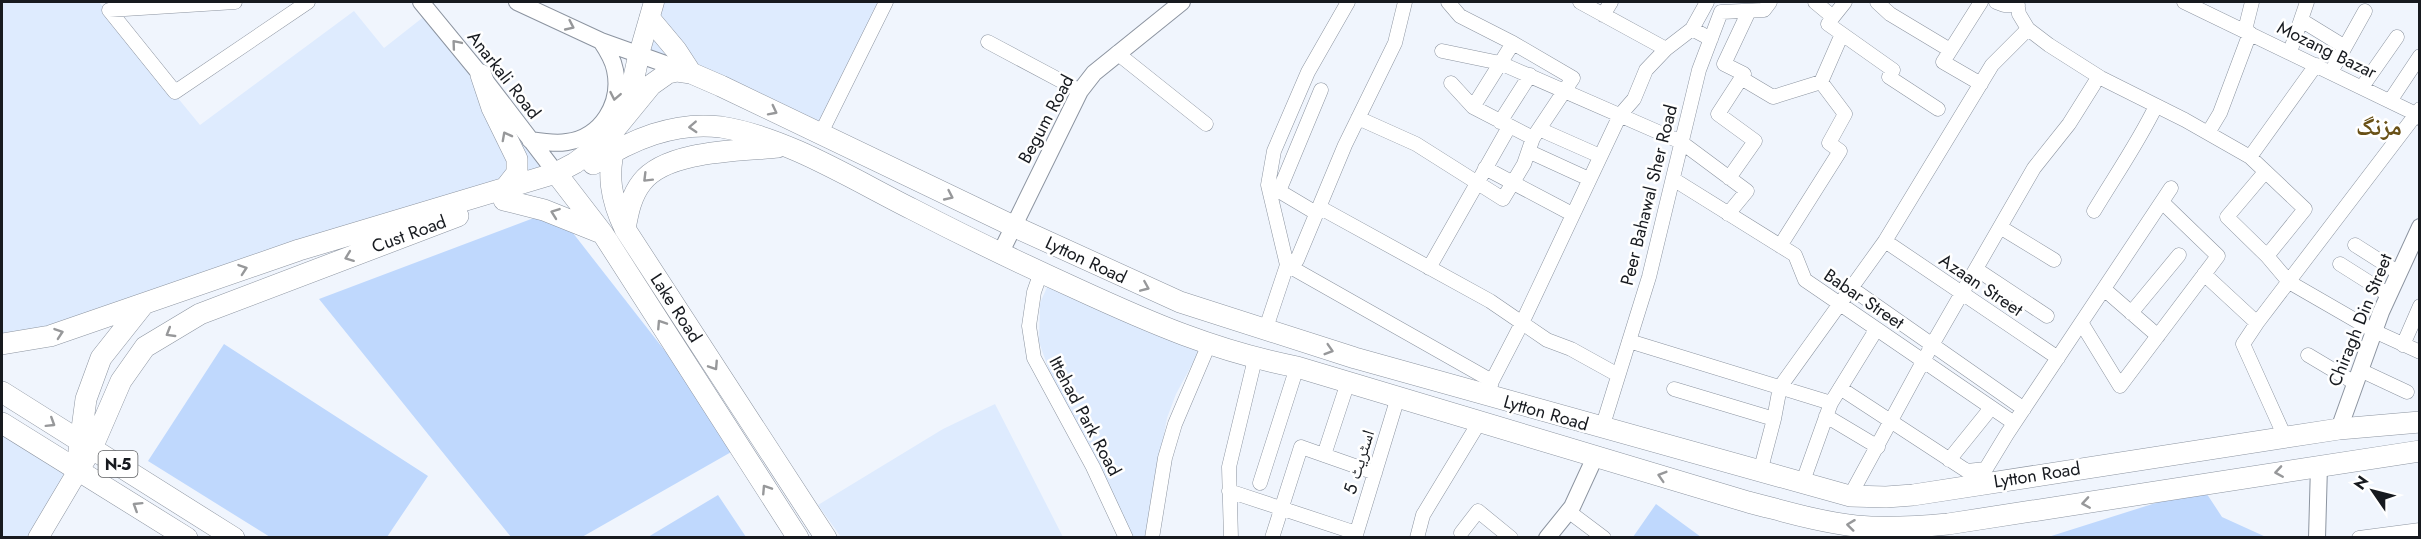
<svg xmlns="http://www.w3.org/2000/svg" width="2421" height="539" font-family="Jost,'Noto Naskh Arabic',sans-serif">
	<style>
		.built { fill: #deebfe }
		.green { fill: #bfd8fd }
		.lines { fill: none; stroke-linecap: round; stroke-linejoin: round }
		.minor-casing { stroke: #8c94a0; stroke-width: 15 }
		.tertiary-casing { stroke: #8c94a0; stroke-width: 18 }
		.secondary-casing { stroke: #8c94a0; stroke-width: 21 }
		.primary-casing { stroke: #8c94a0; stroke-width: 22 }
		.minor { stroke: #fff; stroke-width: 14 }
		.tertiary { stroke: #fff; stroke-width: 16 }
		.secondary { stroke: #fff; stroke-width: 20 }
		.primary { stroke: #fff; stroke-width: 21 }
		.oneway { stroke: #97989a }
		.labels { text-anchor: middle; stroke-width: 5; stroke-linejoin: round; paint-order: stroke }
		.shield { fill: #fff; stroke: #5d5f62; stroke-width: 1.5 }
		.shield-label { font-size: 16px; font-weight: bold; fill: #171a1f }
		.street-label { font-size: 18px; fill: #171a1f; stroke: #fff }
		.district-label { font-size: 24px; font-weight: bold; fill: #685016; stroke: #fff }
	</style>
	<rect width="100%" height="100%" fill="#f0f5fd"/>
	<path class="built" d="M2 2H99L200 125 354 11 384 48 426 15 556 173 2 344Z
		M650 2H883L820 135 636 50Z
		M1049 283 1201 348 1176 394 1167 418 1145 537H1134L1054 384 1039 342 1040 303Z
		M995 404 1063 537H841L818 505 943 429Z
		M2 423 79 469 38 537 2 538Z"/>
	<path class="green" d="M555 210 740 447 582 537H511L319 299Z
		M224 344 428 476 387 537H270L148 461Z
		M2203 488 2222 517 2266 537 2045 538Z
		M718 495 746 537H648Z
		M1656 504 1701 537H1633Z"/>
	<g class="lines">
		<defs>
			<path id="minor" d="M235 2 109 10 175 92 308 2
				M1580 2 1666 49 1692 29 1711 39
				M1815 2 1833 17 1828 24 1893 70 1889 77 1938 109
				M1877 2 1890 14 1950 50
				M1996 2 2004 5H2018
				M2017 2 2019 14 2028 29 2049 45 2101 78 2185 120 2250 157 2305 209 2267 256 2227 217 2265 172
				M2184 2 2416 114 2420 118
				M1603 15 1611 2
				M1833 17 1845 2
				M2301 20 2345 47
				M1692 29 1707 2
				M2245 30 2252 2
				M988 42 1080 91
				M1442 51 1500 63 1681 142 1747 191 1728 214
				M2290 52 2307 2
				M1117 53 1206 124
				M2331 72 2365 11
				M1741 78 1773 97 1821 82
				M1451 83 1473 107 1533 138
				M1981 84 1943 62 1981 2
				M2362 87 2397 37
				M2390 101 2420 56
				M1473 107 1513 43
				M1358 118 1416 144 1503 199 1524 164 1533 138 1573 78 1513 43 1460 16 1448 2
				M1500 122 1530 75
				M1539 129 1600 156
				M2208 133 2220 113 2250 33
				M820 135 886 2
				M1530 152 1589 179
				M2250 157 2316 65
				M1485 168 1572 214
				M1729 178 1755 141 1718 114 1744 74 1724 64 1749 11
				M1673 179 1795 255 1805 280 2014 423
				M1319 207 1490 301 1547 340 1571 349 1618 375
				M2094 211C2115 176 2138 143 2156 106
				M1316 213 1279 191 1321 90
				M2000 227 2054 260
				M1885 241 2058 358
				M2355 245 2399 273
				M1780 246 1840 151 1829 143 1845 114 1821 82 1842 34
				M2267 256 2289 282 2374 331 2420 352
				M2340 264 2389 295
				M1287 265 1297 260 1345 145 1395 43 1405 2
				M1287 265 1492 381
				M1429 268 1509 127
				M1976 269 2047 316
				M1041 272 1034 292 1029 326 1034 358 1093 467 1126 538
				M2204 274 2257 323 2243 344 2285 437
				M1851 288 2024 409
				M2104 289 2158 336
				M2131 313 2179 255
				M2257 323 2420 109
				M2082 324 2120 386 2218 256 2162 202
				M1265 331 1287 265 1268 185 1274 151 1308 72 1348 2
				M1629 341 1831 403
				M2403 345 2420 306
				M2308 355 2355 383
				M2360 370 2407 392
				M1840 388 1967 471 1986 469
				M1674 389 1774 419 1780 387 1885 241 1992 65 2028 29
				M1488 396 1492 381 1522 323 1620 115 1634 99 1646 70 1666 49
				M1826 416 1878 447
				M1602 428 1649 277 1699 70 1721 12 1764 10 1770 2
				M1324 455 1348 382
				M1949 460 1991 408
				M1760 472 1774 419
				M1260 483 1297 367
				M1802 484 1831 403 1876 330
				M1976 485 2007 434 2171 188
				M1229 491 1356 533
				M1850 496 1932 345 2034 168 2069 124 2096 81 2101 78
				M1568 511 1604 538
				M1461 533 1478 511 1511 538
				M1152 538 1165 458 1175 424 1209 344
				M1231 538 1229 467 1255 359
				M1272 538 1301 447 1375 473
				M1355 538 1398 397
				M1417 538 1423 515 1480 421
				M2359 538 2420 530"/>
			<path id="tertiary" d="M421 2 481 75 556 173
				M517 2 601 41 685 71
				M530 140C543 142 555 144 567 142 602 137 622 103 615 70 613 59 607 50 601 41
				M1000 254 1080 91 1094 73 1182 2
				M2339 429 2381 312 2420 227
				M1547 538 1572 507 1595 457
				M2317 538 2319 466"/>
			<path id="secondary" d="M639 54 654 2
				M38 538 79 469"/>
			<path id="primary" d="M650 19 676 50 691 73
				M481 75 492 108 517 159V173L506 187
				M627 110 639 54
				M616 142C606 173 611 200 625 229L826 538
				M593 164C631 140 674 121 721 127 786 137 854 180 912 209 966 237 1020 263 1075 288 1151 323 1215 351 1297 367L1748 502C1784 511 1819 522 1856 526 1887 529 1917 527 1948 524L2420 451
				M556 173 603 234 798 538
				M504 200 544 210 599 232
				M625 229C628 212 631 196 642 182 667 150 740 151 778 147
				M2 344 50 336 299 250 556 173 575 163 606 140 651 85 668 73 677 71 691 73 721 86 1013 226 1180 302 1355 358 1850 496 1886 497 1913 495 2339 429 2420 422
				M2 392 234 538
				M2 423 187 538
				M79 451 86 399 101 358 143 305
				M79 469 92 448 121 381 145 347 200 314 458 216"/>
		</defs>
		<use href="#minor" class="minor-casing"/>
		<use href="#tertiary" class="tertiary-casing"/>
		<use href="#secondary" class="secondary-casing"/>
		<use href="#primary" class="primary-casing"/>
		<use href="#minor" class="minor"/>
		<use href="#tertiary" class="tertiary"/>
		<use href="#secondary" class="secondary"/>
		<use href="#primary" class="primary"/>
	</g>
	<defs><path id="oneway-chevron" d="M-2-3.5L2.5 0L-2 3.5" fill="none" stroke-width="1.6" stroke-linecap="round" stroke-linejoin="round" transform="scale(1.5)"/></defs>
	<g class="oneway">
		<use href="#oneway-chevron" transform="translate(570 26) rotate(25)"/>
		<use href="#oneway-chevron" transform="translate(456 44) rotate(-130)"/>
		<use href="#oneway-chevron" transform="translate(615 96) rotate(101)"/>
		<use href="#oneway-chevron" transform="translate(773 111) rotate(27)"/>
		<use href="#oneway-chevron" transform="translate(693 127) rotate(177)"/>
		<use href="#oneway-chevron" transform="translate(506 136) rotate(-118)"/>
		<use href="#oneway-chevron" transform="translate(647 178) rotate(135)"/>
		<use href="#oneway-chevron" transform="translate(949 196) rotate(25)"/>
		<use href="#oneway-chevron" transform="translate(555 213) rotate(-160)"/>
		<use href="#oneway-chevron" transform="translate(349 257) rotate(159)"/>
		<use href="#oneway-chevron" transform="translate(243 269) rotate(-19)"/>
		<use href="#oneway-chevron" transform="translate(1145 287) rotate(23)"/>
		<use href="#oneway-chevron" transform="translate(661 324) rotate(-123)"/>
		<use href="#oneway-chevron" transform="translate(59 333) rotate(-19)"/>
		<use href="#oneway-chevron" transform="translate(170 333) rotate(149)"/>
		<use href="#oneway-chevron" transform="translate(1329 350) rotate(17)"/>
		<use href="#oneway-chevron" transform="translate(714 366) rotate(57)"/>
		<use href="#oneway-chevron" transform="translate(51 423) rotate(32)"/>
		<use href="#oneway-chevron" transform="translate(2279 472) rotate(171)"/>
		<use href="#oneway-chevron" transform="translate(1662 476) rotate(-163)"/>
		<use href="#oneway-chevron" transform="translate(766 489) rotate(-123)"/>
		<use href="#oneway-chevron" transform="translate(2086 503) rotate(171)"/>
		<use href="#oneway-chevron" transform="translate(137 506) rotate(-148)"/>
		<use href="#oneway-chevron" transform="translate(1851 525) rotate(-173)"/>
	</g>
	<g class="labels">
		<rect class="shield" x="98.5" y="451" width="39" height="26" rx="4.5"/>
		<g class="shield-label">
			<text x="118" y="470">N-5</text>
		</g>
		<g class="street-label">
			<text transform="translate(2327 50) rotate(26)" y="6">Mozang Bazar</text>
			<text transform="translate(504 75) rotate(52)" y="6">Anarkali Road</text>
			<text transform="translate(1046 119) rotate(-62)" y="6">Begum Road</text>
			<text transform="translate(1649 195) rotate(-76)" y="6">Peer Bahawal Sher Road</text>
			<text transform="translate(409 234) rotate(-20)" y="6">Cust Road</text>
			<text transform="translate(1086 260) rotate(25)" y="6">Lytton Road</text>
			<text transform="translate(1981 285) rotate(34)" y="6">Azaan Street</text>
			<text transform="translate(1864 299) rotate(34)" y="6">Babar Street</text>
			<text transform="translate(676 308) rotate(57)" y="6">Lake Road</text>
			<text transform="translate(2360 320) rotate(-68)" y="6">Chiragh Din Street</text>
			<text transform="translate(1546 413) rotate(16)" y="6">Lytton Road</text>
			<text transform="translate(1085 416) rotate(62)" y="6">Ittehad Park Road</text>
			<text transform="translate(1359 462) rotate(-73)" y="6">اسٹریٹ 5</text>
			<text transform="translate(2037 475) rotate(-9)" y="6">Lytton Road</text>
		</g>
		<g class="district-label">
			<text x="2379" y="135">مزنگ</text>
		</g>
	</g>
	<rect width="2421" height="539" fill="none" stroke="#171a1f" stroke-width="6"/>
	<g transform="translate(2373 491) rotate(305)" stroke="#ffffff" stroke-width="4.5" paint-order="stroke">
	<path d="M0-4.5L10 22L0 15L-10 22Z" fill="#171a1f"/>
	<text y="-9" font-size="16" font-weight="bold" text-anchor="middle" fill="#171a1f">N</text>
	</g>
</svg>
